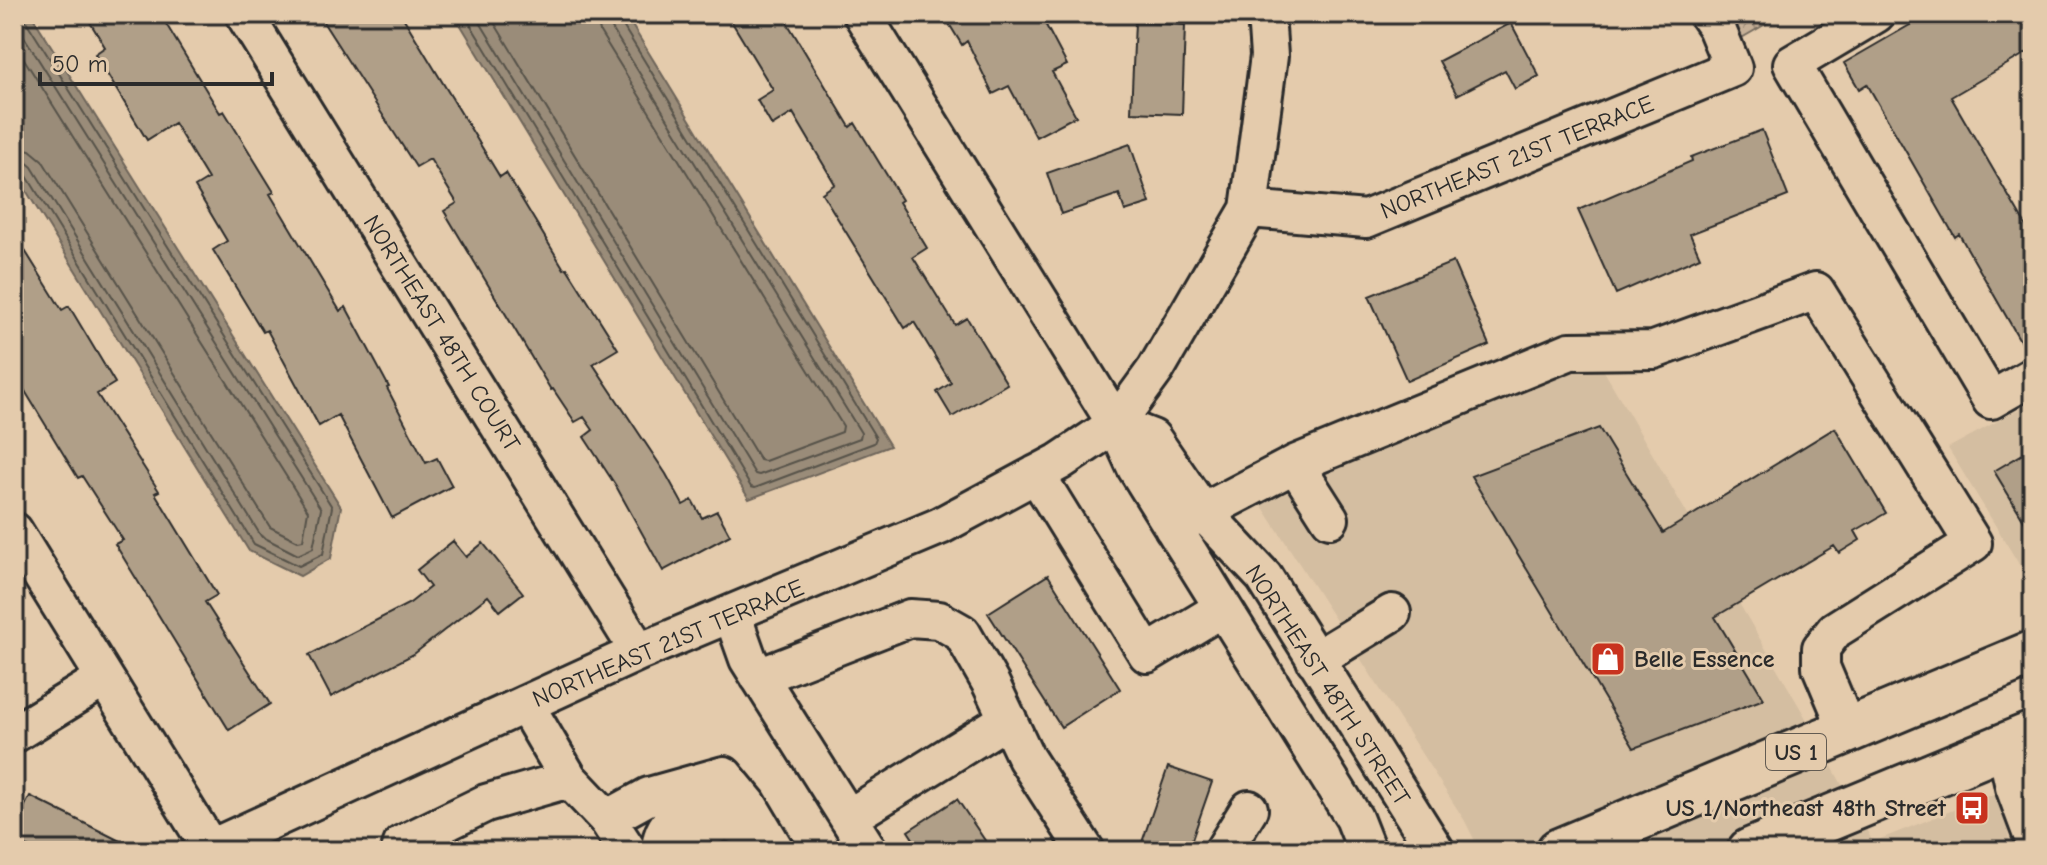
<svg xmlns="http://www.w3.org/2000/svg" width="2047" height="865" font-family="'Comic Neue',sans-serif">
	<style>
		.built { fill: #d4bea1 }
		.forest { fill: url(#forest-crowns); stroke: #786e61; stroke-width: 2 }
		.water { fill: #9a8c79; stroke: #6e655a; stroke-width: 2 }
		.lines { fill: none; stroke-linecap: round; stroke-linejoin: round }
		.shore { stroke: #57524a; stroke-width: 2 }
		.building { fill: #b09f88; stroke: #2b2b2b; stroke-width: 2 }
		.minor-casing { stroke: #2b2b2b; stroke-width: 42 }
		.major-casing { stroke: #2b2b2b; stroke-width: 50 }
		.minor { stroke: #e4cbac; stroke-width: 36 }
		.major { stroke: #e4cbac; stroke-width: 44 }
		.labels { text-anchor: middle; stroke-width: 6; stroke-linejoin: round; paint-order: stroke }
		.shield { fill: #e4cbac; stroke: #625b52; stroke-width: 2 }
		.shield-label { font-size: 22px; font-weight: bold; fill: #2b2b2b }
		.street-label { font-size: 24px; fill: #2b2b2b; stroke: #e4cbac }
		.poi-label { font-size: 24px; font-weight: bold; fill: #2b2b2b; stroke: #e4cbac; text-anchor: start }
	</style>
	<defs>
		<pattern id="forest-crowns" width="20" height="18" patternUnits="userSpaceOnUse" patternTransform="scale(2)"><rect width="20" height="18" fill="#c6b097"/><path d="M2 6a3 3 0 1 1 6 0M12 15a3 3 0 1 1 6 0" fill="none" stroke="#a18f7b"/></pattern>
	</defs>
	<rect width="100%" height="100%" fill="#e4cbac"/>
	<filter id="ink" filterUnits="userSpaceOnUse"><feTurbulence type="fractalNoise" baseFrequency=".0125" numOctaves="2"/><feDisplacementMap in="SourceGraphic" scale="16" xChannelSelector="R" yChannelSelector="G"/><feConvolveMatrix kernelMatrix="1 2 1 2 8 2 1 2 1" color-interpolation-filters="sRGB"/></filter>
	<g filter="url(#ink)">
		<path class="built" d="M1568 363 1600 364 1803 713 1873 842 2001 791 2011 851H1480L1465 821 1255 495Z
			M2033 402V587L1948 448Z"/>
		<path class="forest" d="M1715 14H1783L1733 43Z"/>
		<path class="water" d="M14 14H31L341 507 331 558 300 576 249 551 14 171Z
			M454 14H625L890 446 749 499Z"/>
		<g class="lines">
			<path class="shore" d="M464 14 751 487 755 488 874 443 876 438 620 21 619 14
				M475 14 755 474 759 475 860 438 861 433 611 27 608 14
				M489 14 760 460 765 461 842 432 843 426 600 32 596 14
				M14 43 308 511 303 540 298 541 270 527 42 160 30 150 14 147
				M14 159 25 161 32 167 261 536 298 555 313 548 321 509 18 27 15 14
				M14 169 25 173 254 544 299 566 323 554 332 507 26 21 25 14"/>
		</g>
		<path class="building" d="M85 14H160L220 113 224 111 274 192 270 194 340 311 346 307 389 387 387 388 426 463 437 458 452 486 392 518 338 415 319 426 267 330 263 332 213 250 227 241 195 187 208 179 174 123 147 140 95 54 105 47Z
			M318 14H401L500 177 506 173 564 269 567 268 618 349 593 364 666 474 683 505 692 500 702 518 717 511 730 535 663 571 616 486 584 437 593 430 584 417 575 422 553 389 551 390 444 211 457 203 430 159 416 167Z
			M727 14H782L850 127 855 123 902 200 899 202 927 248 913 257 955 325 967 318 1007 384 952 417 937 392 951 383 914 322 905 328 822 193 835 184 793 113 772 126 757 100 773 90Z
			M943 14H1040L1067 65 1052 72 1076 116 1036 137 1009 86 993 94 967 41 962 45Z
			M1929 14H2033V49L1951 97 2033 238V355L2029 356 1959 234 1955 237 1867 84 1859 89 1844 63Z
			M1135 22 1185 25 1182 114 1131 112Z
			M1511 23 1539 76 1515 89 1505 70 1457 95 1439 61Z
			M1762 130 1788 196 1690 234 1700 257 1616 294 1578 210 1692 161 1691 157Z
			M1130 144 1150 203 1125 211 1119 194 1061 214 1047 173Z
			M14 233 62 310 69 306 115 383 97 394 159 491 155 493 217 595 205 602 270 704 229 730 115 544 123 540 82 476 78 478 14 373Z
			M1453 262 1489 345 1407 381 1369 296Z
			M1599 428 1663 533 1835 428 1886 513 1855 531 1860 540 1839 553 1834 546 1715 617 1764 699 1634 748 1471 476Z
			M2033 448V535L1994 471Z
			M453 541 466 557 483 543 523 593 500 611 488 596 414 654 331 697 309 655 410 603 430 587 417 570Z
			M1048 575 1120 689 1061 727 988 613Z
			M1168 767 1212 782 1188 851H1139Z
			M30 796 140 851H35L14 840V827Z
			M957 799 986 842 973 851H921L908 831Z"/>
		<g class="lines">
			<defs>
				<path id="minor" d="M244 14 639 652
					M862 14 1116 424 1136 468 1354 818 1367 851
					M1876 14 1792 64 1991 400 2033 376
					M1249 209 1366 219 1733 68 1716 27 1707 14
					M1116 424 1152 438 1202 511 1264 577 1436 851
					M1295 464 1330 519
					M1036 474 1147 654 1223 608
					M1173 528 1295 464 1570 351 1654 350 1816 291 1973 543 1835 630 1821 648V667L1848 731
					M14 531 212 851
					M732 614 748 659 869 851
					M1315 660 1392 613
					M759 677 910 618 939 620 962 633 991 684 1026 758 1086 851
					M525 704 569 779 607 819
					M14 734 105 678
					M2005 745 2014 787 2033 838
					M848 818 1008 719
					M211 848 639 652 940 526 1059 462 1116 424 1156 369 1249 209 1269 56 1266 14
					M400 851 402 844 486 803 569 779
					M628 851 607 819 649 796 724 775 748 804 776 851
					M661 851C657 819 699 797 726 800
					M685 851C691 838 713 821 729 823 737 824 747 830 754 833
					M1223 851 1249 809"/>
				<path id="major" d="M1559 851 2033 653
					M1750 851 2033 734"/>
			</defs>
			<use href="#minor" class="minor-casing"/>
			<use href="#major" class="major-casing"/>
			<use href="#minor" class="minor"/>
			<use href="#major" class="major"/>
		</g>
	</g>
	<defs>
		<symbol id="shop-square" viewBox="-11 -11 22 22"><rect x="-9" y="-9" width="18" height="18" rx="4" fill="#c8321e" stroke="#e4cbac"/><path d="M-5-2.5h2.3a2.7 3.5 0 0 1 5.4 0H5L5.5 6h-11ZM-1.5-2.5h3a1.5 2.3 0 0 0-3 0Z" fill="#fff"/></symbol>
		<symbol id="bus-square" viewBox="-11 -11 22 22"><rect x="-9" y="-9" width="18" height="18" rx="4" fill="#c8321e" stroke="#e4cbac"/><path d="M-5-6H5V4H4V6H2V4H-2V6H-4V4H-5ZM-3.5-4V0h7V-4ZM-3.5 1.2v1.5H-2V1.2ZM2 1.2v1.5H3.5V1.2Z" fill="#fff"/></symbol>
	</defs>
	<g fill-rule="evenodd">
		<use href="#shop-square" x="1588" y="639" width="40" height="40"/>
		<use href="#bus-square" x="1952" y="788" width="40" height="40"/>
	</g>
	<g class="labels">
		<rect class="shield" x="1766" y="734" width="60" height="36" rx="6"/>
		<g class="shield-label">
			<text x="1796" y="760">US 1</text>
		</g>
		<g class="street-label">
			<text transform="translate(1517 157) rotate(-22)" y="8">NORTHEAST 21ST TERRACE</text>
			<text transform="translate(442 333) rotate(58)" y="8">NORTHEAST 48TH COURT</text>
			<text transform="translate(668 643) rotate(-23)" y="8">NORTHEAST 21ST TERRACE</text>
			<text transform="translate(1328 685) rotate(57)" y="8">NORTHEAST 48TH STREET</text>
		</g>
		<g class="poi-label">
			<text x="1634" y="667">Belle Essence</text>
			<text x="1946" y="816" text-anchor="end">US 1/Northeast 48th Street</text>
		</g>
	</g>
	<rect width="2047" height="865" fill="none" stroke="#e4cbac" stroke-width="48"/>
	<rect x="24" y="24" width="1999" height="817" fill="none" stroke="#2b2b2b" stroke-width="3" filter="url(#ink)"/>
	<path d="M40 72v12h232v-12" fill="none" stroke="#2b2b2b" stroke-width="4"/>
	<text x="52" y="72" font-size="24" fill="#2b2b2b" stroke="#e4cbac" stroke-width="6" paint-order="stroke">50 m</text>
</svg>
